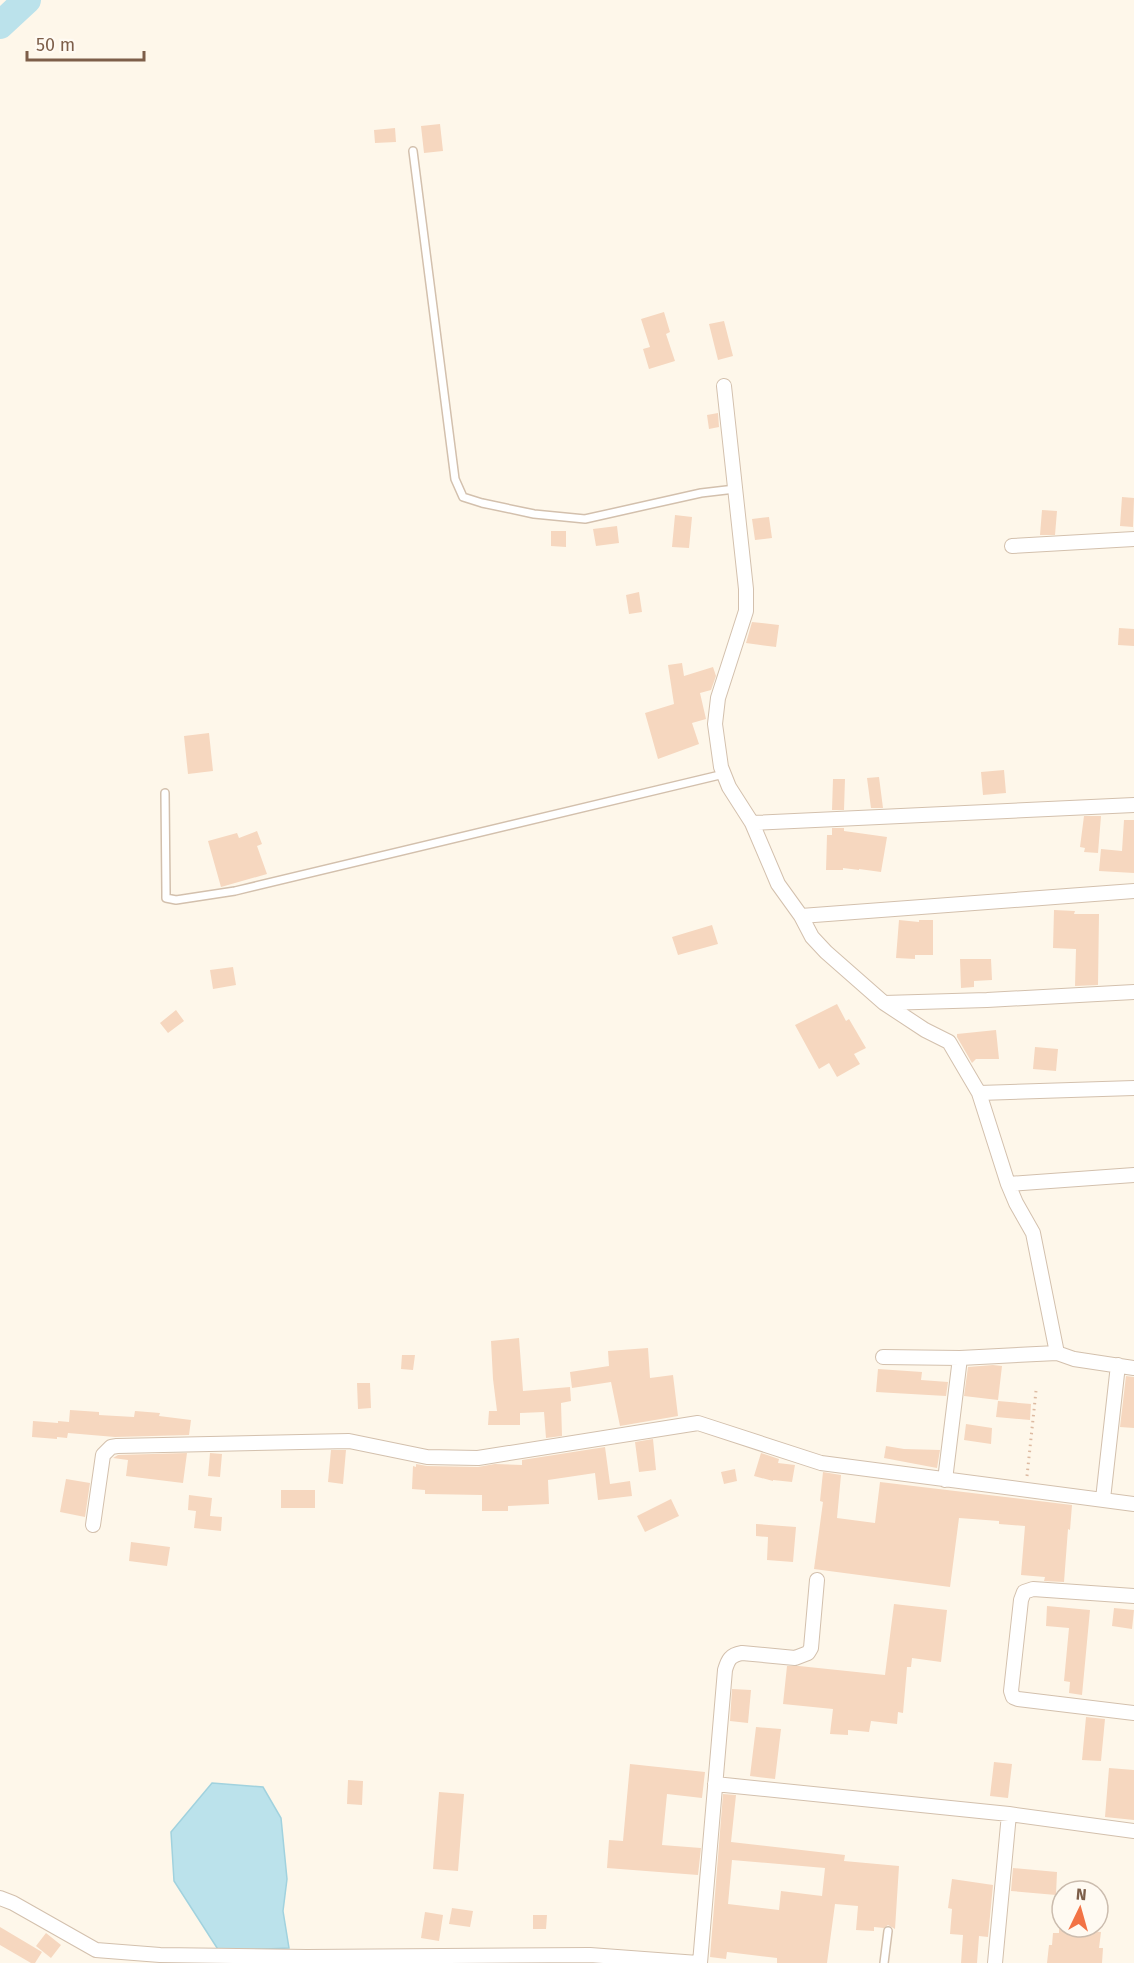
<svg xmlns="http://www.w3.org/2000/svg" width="1134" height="1963" font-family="'Fira Sans',sans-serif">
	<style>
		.water { fill: #bbe2eb; stroke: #a1d2de; stroke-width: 1.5 }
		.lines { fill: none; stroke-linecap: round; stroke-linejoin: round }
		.river { stroke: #bbe2eb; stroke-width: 28 }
		.building { fill: #f6d7bf; fill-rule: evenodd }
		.lane-casing { stroke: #d3c0ad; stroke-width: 10 }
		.street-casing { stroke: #d3c0ad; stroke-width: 16 }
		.path { stroke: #ddbaa1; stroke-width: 3; stroke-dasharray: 1.5 4.5; stroke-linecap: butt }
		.lane { stroke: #fff; stroke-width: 7 }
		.street { stroke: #fff; stroke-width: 14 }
	</style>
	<rect width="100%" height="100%" fill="#fef7ea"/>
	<path class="water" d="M212 1783 263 1787 281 1818 287 1879 283 1911 289 1948 219 1951 174 1881 171 1832Z"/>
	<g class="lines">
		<path class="river" d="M0 25 27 0"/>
	</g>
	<path class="building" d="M440 124 443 151 424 153 421 126Z
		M395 128 396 142 375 143 374 130Z
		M664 312 670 332 666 334 675 361 649 369 643 349 650 347 641 319Z
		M724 321 733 356 718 360 709 324Z
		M718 413 719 427 709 429 707 415Z
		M1122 497 1134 498 1133 527 1120 526Z
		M1042 510 1057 511 1055 535H1040Z
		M675 515 692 517 689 548 672 547Z
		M769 517 772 538 755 540 752 519Z
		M617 526 619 543 596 546 593 529Z
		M551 531H566V547L551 546Z
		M639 592 642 612 629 614 626 595Z
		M752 622 779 625 776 647 746 643Z
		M1119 628 1134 629V646L1118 645Z
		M682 663 684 676 713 667 716 676 711 690 700 693 706 719 692 723 699 744 658 759 645 713 674 704 668 665Z
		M209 733 213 771 188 774 184 736Z
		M1004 770 1006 793 983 795 981 772Z
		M879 777 883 808H871L867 778Z
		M833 779H845L844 810H832Z
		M1084 816H1101L1098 853 1084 852 1085 848 1080 847Z
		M1124 820H1134V873L1099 871 1101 849 1122 851Z
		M832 828H844V831L887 837 881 872 859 869V870L843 868V870H826L827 835H832Z
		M257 831 262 844 257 846 267 874 221 887 208 841 237 833 239 838Z
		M1054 910 1075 911 1074 914H1099L1098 985 1075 986 1076 949 1053 948Z
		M899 920 919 922V920H933V955H915V959L896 958Z
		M712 925 718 944 678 955 672 937Z
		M960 959H991L992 980 974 981V987L961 988Z
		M233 967 236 985 213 989 210 970Z
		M837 1004 846 1021 849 1019 866 1048 854 1054 860 1064 837 1077 829 1063 819 1069 795 1025Z
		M176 1010 184 1021 168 1033 160 1023Z
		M996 1030 999 1059H976L972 1063 957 1037V1034Z
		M1035 1047 1058 1049 1056 1071 1033 1069Z
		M519 1338 523 1391 570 1387 571 1401 561 1403 562 1436 546 1438 544 1412 520 1413V1425H488L489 1411H497L493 1379 491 1341Z
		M648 1348 650 1378 673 1375 678 1416 620 1426 611 1382 572 1388 570 1372 609 1366 608 1351Z
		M402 1355H415L413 1370 401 1369Z
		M993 1365 1002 1366 998 1400 964 1396 968 1367Z
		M878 1369 922 1372 921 1380 948 1382 946 1396 876 1392Z
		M1126 1376 1134 1377V1428L1120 1427Z
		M357 1383H370L371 1408 358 1409Z
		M998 1401 1031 1404 1030 1420 996 1417Z
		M70 1410 99 1412V1415L134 1417 135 1411 160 1413 159 1416 191 1420 189 1435 115 1437 68 1433 67 1438 57 1437V1439L32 1437 33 1421 58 1423V1421L69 1422Z
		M966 1424 992 1428 991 1444 964 1440Z
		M653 1439 656 1470 639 1472 635 1442Z
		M886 1446 904 1449 940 1450 937 1468 884 1458Z
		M605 1447 610 1484 630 1481 632 1496 598 1500 595 1473 548 1480 549 1504 508 1506V1511H482V1495L425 1494V1490L412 1489 413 1466 416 1467V1464L427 1466 478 1467 495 1464 522 1465V1460Z
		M331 1450H346L343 1484 328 1482Z
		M187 1453 183 1483 126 1476 128 1460 113 1458 118 1455Z
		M210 1453 222 1454 220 1477 208 1476Z
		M761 1453 779 1459 778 1463 795 1465 792 1482 773 1480V1481L754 1476Z
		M735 1469 737 1481 724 1484 721 1472Z
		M823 1472 841 1475 837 1518 875 1523 880 1482 1072 1505 1070 1530 1068 1529 1064 1582 1044 1581 1045 1577 1021 1575 1025 1526 999 1524V1521L959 1518 950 1587 814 1569 823 1502 820 1501Z
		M66 1479 90 1483 85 1517 60 1512Z
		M281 1490H315V1508H281Z
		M189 1495 212 1498 210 1516 222 1517 221 1531 194 1528 196 1511 188 1510Z
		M671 1499 679 1516 645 1532 637 1516Z
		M756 1524 796 1527 793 1562 767 1560 768 1537 756 1536Z
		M131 1542 170 1547 167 1566 129 1561Z
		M894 1604 947 1610 941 1662 912 1658 911 1667H907L903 1713 898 1712 897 1724 871 1721 869 1732 848 1730V1735L830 1734 833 1709 783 1704 787 1666H799L885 1675Z
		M1047 1606 1090 1610 1082 1695 1069 1693 1070 1682 1064 1681 1069 1628 1046 1626Z
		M1114 1608 1134 1610 1132 1629 1112 1626Z
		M732 1689 751 1690 748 1723 730 1721Z
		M1086 1717 1105 1719 1101 1761 1082 1760Z
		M756 1727 781 1729 775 1779 750 1776Z
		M994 1762 1012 1764 1008 1798 990 1796Z
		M630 1764 705 1772 702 1798 667 1794 662 1845 701 1848 698 1875 607 1868 609 1840 623 1841Z
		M1109 1768 1134 1770V1820L1105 1817Z
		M348 1780 363 1781 362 1805 347 1804Z
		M439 1792 464 1794 458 1871 433 1869Z
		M723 1794 736 1795 731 1842 845 1855 844 1861 899 1866 895 1929 888 1925 884 1928 874 1927V1931L856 1930 858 1906 835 1904 827 1963H777V1958L727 1952 726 1959 710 1957ZM732 1860 825 1868 822 1896 781 1891 779 1910 728 1904Z
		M1013 1868 1057 1872 1056 1895 1011 1891Z
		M952 1879 993 1885 988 1937 979 1936 977 1963H961L963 1935 950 1934 952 1909 948 1908Z
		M452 1908 473 1911 470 1927 449 1924Z
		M425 1912 443 1915 439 1941 421 1938Z
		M533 1915H547L546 1929H533Z
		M0 1927 42 1952 35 1963H31L0 1945Z
		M1059 1928 1101 1932 1099 1948H1103L1102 1963H1047L1049 1945H1052L1053 1933H1059Z
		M46 1933 61 1945 51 1958 36 1946Z"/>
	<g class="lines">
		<defs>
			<path id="lane" d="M413 151 455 479 463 497 482 503 534 514 585 519 701 493 735 489
				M165 793 166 892V898L176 900 235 891 724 774
				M884 1963 888 1931"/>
			<path id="street" d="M724 386 746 589V611L718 698 715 724 721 767 729 787 752 823 778 884 801 916 812 937 826 952 884 1003 925 1030 949 1042 979 1093 1008 1184 1016 1203 1033 1233 1057 1353 1074 1359 1134 1368
				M1012 546 1134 539
				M752 823 1134 805
				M801 916 1134 891
				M884 1003 987 1000 1134 992
				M979 1093 1134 1088
				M1008 1184 1134 1175
				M883 1357 960 1358 1057 1353
				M945 1480 960 1358
				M1103 1499 1118 1365
				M93 1525 103 1455 111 1447 117 1446 349 1441 427 1457 478 1458 698 1423 821 1463 1134 1504
				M1134 1596 1033 1589 1024 1592 1021 1600 1011 1691 1013 1697 1018 1699 1134 1713
				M715 1784 1009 1814 1134 1831
				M0 1898 13 1903 96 1950 160 1955 307 1957 590 1955 698 1963
				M700 1963 725 1670C728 1660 730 1655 742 1653L795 1658 808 1653 811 1648 817 1580
				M995 1963 1009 1814"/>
		</defs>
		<use href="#lane" class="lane-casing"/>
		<use href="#street" class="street-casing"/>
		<path class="path" d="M1027 1476 1036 1391"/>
		<use href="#lane" class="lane"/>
		<use href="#street" class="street"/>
	</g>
	<g transform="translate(1080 1909) rotate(5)"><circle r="28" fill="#fffaf2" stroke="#cbbcae" stroke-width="1.5"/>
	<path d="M0-4.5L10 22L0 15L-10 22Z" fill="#f27345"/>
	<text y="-9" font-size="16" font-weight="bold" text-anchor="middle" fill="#7d5e49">N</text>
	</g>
	<path d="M27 51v9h117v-9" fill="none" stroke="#7d5e49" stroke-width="3"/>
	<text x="36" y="51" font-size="18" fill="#7d5e49" stroke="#fffaf2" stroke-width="4.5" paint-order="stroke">50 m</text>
</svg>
